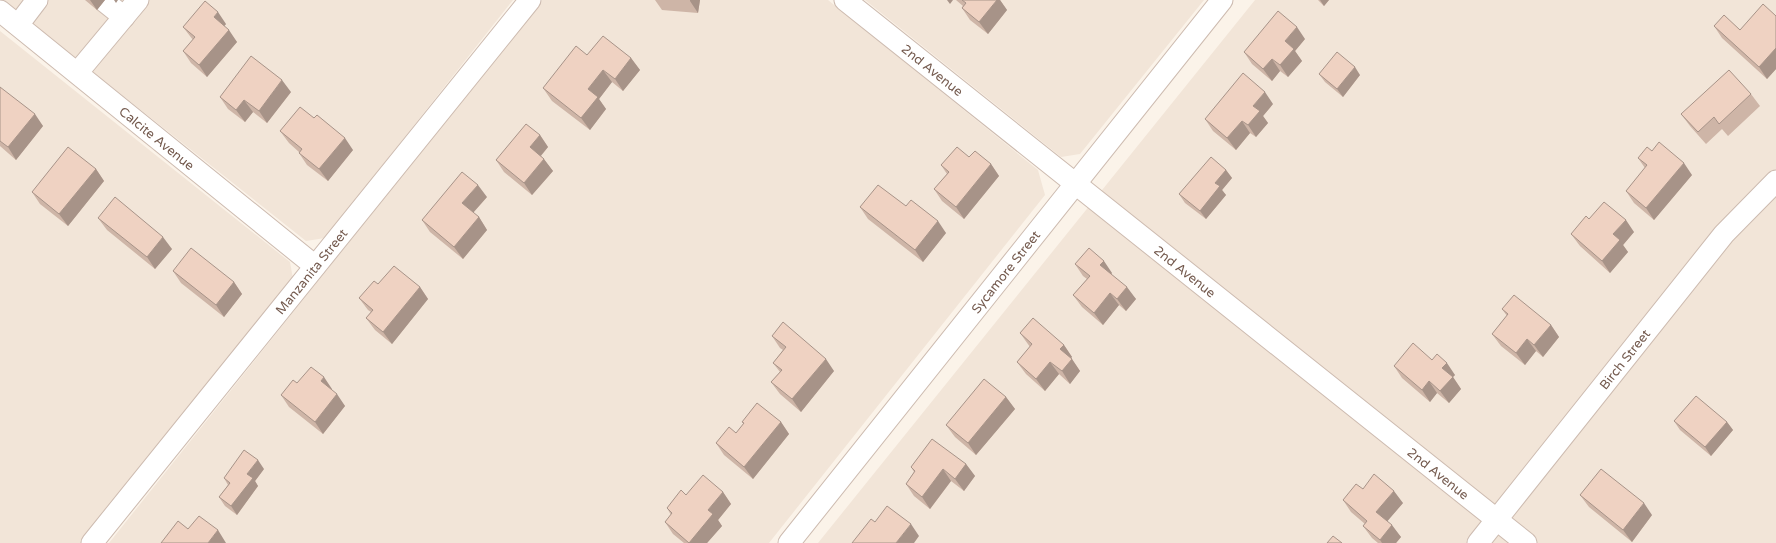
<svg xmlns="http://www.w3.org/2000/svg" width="1776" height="543" font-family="'Varela Round',sans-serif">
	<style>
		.residential { fill: #f2e5d8 }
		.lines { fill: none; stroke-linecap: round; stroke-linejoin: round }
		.minor-casing { stroke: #cdbbb0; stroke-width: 23 }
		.minor { stroke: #fff; stroke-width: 21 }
		.wall { fill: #ceb5a7 }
		.shaded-wall { fill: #a79388 }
		.building { fill: #efd2c2; stroke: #a79388 }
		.labels { text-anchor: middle; stroke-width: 3; stroke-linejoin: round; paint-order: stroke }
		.street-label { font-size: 13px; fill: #745a4e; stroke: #fef8ef }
	</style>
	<rect width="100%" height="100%" fill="#fbf3e9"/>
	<path class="residential" d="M2 0H513L325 238 306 241Z
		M542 0H828L1038 170 1045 195 769 543H109Z
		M865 0H1204L1080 154 1061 157Z
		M1255 0H1776V543H818Z
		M0 31 290 262 293 279 81 543H0Z"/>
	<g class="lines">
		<defs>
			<g id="minor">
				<path id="s1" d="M845 0 1526 543"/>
				<path d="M104 1 124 17"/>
				<path id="s2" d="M0 11 315 266"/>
				<path d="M18 25 37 0"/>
				<path d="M78 72 138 0"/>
				<path id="s3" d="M92 543 530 0"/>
				<path id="s4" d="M789 543 1222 0"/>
				<path id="s5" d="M1478 543 1724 234 1776 181"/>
			</g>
		</defs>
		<use href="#minor" class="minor-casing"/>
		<use href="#minor" class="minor"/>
	</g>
	<path class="wall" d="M85 0H105L97 10Z
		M655 0H700L698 13 662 10Z
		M956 0H1000L1007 10 988 34 970 20 962 8 963 6Z
		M1318 0H1329L1324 6Z
		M1776 16V69L1767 79 1722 38 1714 26 1740 30Z
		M226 24 224 26 237 42 207 77 191 63 183 51 193 40 183 27Z
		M1305 39 1295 51 1302 61 1288 77 1280 71 1272 81 1252 64 1244 52Z
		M631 58 640 70 623 91 612 82 599 99 606 109 590 130 552 101 543 88Z
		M1319 74 1360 75 1343 97 1325 82Z
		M0 87 43 126 16 160 0 146Z
		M291 92 267 123 253 112 245 122 228 109 220 97Z
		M1751 94 1760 106 1728 136 1722 129 1706 144 1690 126 1681 114Z
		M1273 104 1263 116 1268 123 1256 137 1250 133 1236 150 1213 131 1205 119Z
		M280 131 353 150 328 181 307 165 299 153V152L289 143Z
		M540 135 548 147 541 156 553 171 532 195 504 172 496 160Z
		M969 157 991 164 999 176 964 219 942 201 934 189 947 174 941 165Z
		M1638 158 1692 175 1654 220 1634 203 1626 191 1645 168Z
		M96 169 104 181 68 226 40 204 32 192Z
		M1226 170 1232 178 1222 190 1226 195 1206 219 1185 203 1179 194Z
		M487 197 473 213 479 217 487 230 463 259 430 232 422 220Z
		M906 206 946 233 923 262 868 219 860 207Z
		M98 218 172 249 155 269 107 230Z
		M1589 219 1634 232 1623 245 1628 252 1610 273 1580 246 1571 234Z
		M1075 264 1112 273 1111 274 1136 299 1126 311 1119 305 1103 325 1082 307 1073 295 1087 279 1083 276Z
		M173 271 234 282 242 294 224 317 181 283Z
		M378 284 420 287 428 299 392 344 375 330 366 318 371 312 368 310 359 298Z
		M1502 309 1551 325 1559 337 1543 357 1536 351 1525 365 1501 346 1492 334 1507 316Z
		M1020 333 1064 345 1072 357 1071 358 1080 371 1070 384 1059 374 1045 391 1026 374 1017 362 1030 347Z
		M772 336 834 371 801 412 780 394 771 382 780 372 773 363 783 350 780 348Z
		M1432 360 1455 375 1453 377 1461 389 1449 403 1437 393 1430 402 1402 378 1394 366Z
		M297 383 332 389V390L345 406 323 434 289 407 281 395Z
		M1006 397 1015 409 976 455 955 437 946 425Z
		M1674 421 1727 422 1733 430 1711 456 1680 430Z
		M742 422H781L789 434 753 479 724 455 716 443 736 433 744 424Z
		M966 464 975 476 964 491 951 481 930 509 914 496 906 484 914 472 911 467Z
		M264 469 255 481 258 486 237 515 225 506 219 497 228 485 224 478Z
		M1363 489 1403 503 1387 521 1401 537 1396 543H1378L1372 538 1363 526 1365 524 1351 512 1343 500Z
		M723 492 731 504 718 520 722 526 707 543H684L673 534 665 522 671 515 667 508 686 495Z
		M1580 495 1652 515 1632 542 1589 507Z"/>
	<path class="shaded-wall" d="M90 0H105L97 10Z
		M114 0H118L116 3Z
		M690 0H700L698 13 690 1Z
		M947 0H953L950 4Z
		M997 0H1000L1007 10 988 34 979 22Z
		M1320 0H1329L1324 6Z
		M218 12 226 24 222 29 214 17Z
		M1297 27 1305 39 1295 51 1302 61 1288 77 1280 65 1285 41Z
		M229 30 237 42 207 77 199 65Z
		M1776 48V69L1767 79 1759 67Z
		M631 58 640 70 623 91 615 79Z
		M1272 59 1280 71 1272 81 1263 69Z
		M1355 67 1360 75 1343 97 1337 89Z
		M603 70 612 82 599 99 606 109 590 130 581 118 588 89Z
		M282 80 291 92 267 123 259 111Z
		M1265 92 1273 104 1263 116 1268 123 1256 137 1248 125 1253 106Z
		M244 100 253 112 245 122 236 110Z
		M35 114 43 126 16 160 8 147Z
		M1242 121 1250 133 1236 150 1227 138Z
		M540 135 548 147 538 159 530 147Z
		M345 138 353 150 328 181 319 169Z
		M544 159 553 171 532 195 524 183Z
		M1684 163 1692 175 1654 220 1646 208Z
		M991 164 999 176 964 219 956 207Z
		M96 169 104 181 68 226 59 214Z
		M1226 170 1232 178 1222 190 1226 195 1206 219 1200 211 1215 183Z
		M478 185 487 197 471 215 462 203Z
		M479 217 487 230 463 259 454 247Z
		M1626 220 1634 232 1623 245 1628 252 1610 273 1602 261 1613 234Z
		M938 221 946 233 923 262 915 250Z
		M163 237 172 249 155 269 147 257Z
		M1104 261 1112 273 1109 277 1100 265Z
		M234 282 242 294 224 317 216 305Z
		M420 287 428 299 392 344 383 332Z
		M1127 287 1136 299 1126 311 1117 299Z
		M1110 293 1119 305 1103 325 1094 313Z
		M1551 325 1559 337 1543 357 1534 345Z
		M1527 339 1536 351 1525 365 1516 353Z
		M1064 345 1072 357 1068 361 1060 349Z
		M826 359 834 371 801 412 792 399Z
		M1072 359 1080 371 1070 384 1062 371Z
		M1050 362 1059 374 1045 391 1036 379Z
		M1447 363 1455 375 1453 377 1461 389 1449 403 1440 391 1442 368Z
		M324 377 332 389 329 393 321 381Z
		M1429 381 1437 393 1430 402 1422 390Z
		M337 394 345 406 323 434 315 422Z
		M1006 397 1015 409 976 455 968 443Z
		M781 422 789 434 753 479 744 467Z
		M1727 422 1733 430 1711 456 1705 447Z
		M258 460 264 469 255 481 258 486 237 515 231 506 247 474Z
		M966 464 975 476 964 491 955 479Z
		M943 469 951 481 930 509 922 497Z
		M1394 491 1403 503 1385 524 1376 512Z
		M723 492 731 504 718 520 722 526 707 543H689L708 510Z
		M1644 503 1652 515 1632 542 1623 530Z
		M911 524 919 536 914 543H896Z
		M1392 525 1401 537 1396 543H1382L1380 540Z
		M218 530 226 543H208Z"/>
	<path class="building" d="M962 0H997L979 22 962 8 966 3Z
		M205 1 218 12 214 17 229 30 199 65 183 51 195 37 183 27Z
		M1763 4 1776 16V48L1759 67 1714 26 1724 15 1740 30Z
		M1278 11 1297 27 1285 41 1294 49 1280 65 1272 59 1263 69 1244 52Z
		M603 36 631 58 615 79 603 70 588 89 598 97 581 118 543 88 576 46 587 55Z
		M1337 52 1355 67 1337 89 1319 74Z
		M251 56 282 80 259 111 244 100 236 110 220 97Z
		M1729 70 1751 94 1719 124 1714 117 1698 132 1681 114Z
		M1243 73 1265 92 1253 106 1260 111 1248 125 1242 121 1227 138 1205 119Z
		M0 87 35 114 8 147 0 141Z
		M300 107 314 118 317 115 345 138 319 169 299 153 302 149 280 131Z
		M526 124 540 135 530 147 544 159 524 183 496 160Z
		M1659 142 1684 163 1646 208 1626 191 1647 165 1638 158 1647 147 1652 151Z
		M68 147 96 169 59 214 32 192Z
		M957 147 969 157 975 151 991 164 956 207 934 189 949 172 941 165Z
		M1211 157 1226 170 1215 183 1220 186 1200 211 1179 194Z
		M462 172 478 185 462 203 479 217 454 247 422 220Z
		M878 185 906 206 911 200 938 221 915 250 860 207Z
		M115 197 163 237 147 257 98 218Z
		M1604 202 1626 220 1613 234 1620 240 1602 261 1571 234 1586 216 1589 219Z
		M191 248 234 282 216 305 173 271Z
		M1089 248 1104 261 1100 265 1127 287 1117 299 1110 293 1094 313 1073 295 1090 276 1075 264Z
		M394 266 420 287 383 332 366 318 373 310 359 298 374 281 378 284Z
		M1514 295 1551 325 1534 345 1527 339 1516 353 1492 334 1508 314 1502 309Z
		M1033 318 1064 345 1060 349 1072 359 1062 371 1050 362 1036 379 1017 362 1032 344 1020 333Z
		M783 322 826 359 792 399 771 382 782 370 773 363 786 347 772 336Z
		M1413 343 1432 360 1437 354 1447 363 1442 368 1453 377 1440 391 1429 381 1422 390 1394 366Z
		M311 367 324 377 321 381 337 394 315 422 281 395 293 380 297 383Z
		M984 379 1006 397 968 443 946 425Z
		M1696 396 1727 422 1705 447 1674 421Z
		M757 403 781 422 744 467 716 443 729 427 736 433 744 423 742 422Z
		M932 439 966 464 955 479 943 469 922 497 906 484 915 471 911 467Z
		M244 450 258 460 247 474 253 478 231 506 219 497 230 483 224 478Z
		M1601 469 1644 503 1623 530 1580 495Z
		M1374 474 1394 491 1376 512 1392 525 1380 540 1363 526 1367 521 1343 500 1356 484 1363 489Z
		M703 475 723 492 708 510 713 514 689 543 665 522 672 513 667 508 681 490 686 495Z
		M887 506 911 524 896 543H852L871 519 875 522Z
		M199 516 218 530 208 543H161L178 521 188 529Z
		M1333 536 1342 543H1327Z"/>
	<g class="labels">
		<g class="street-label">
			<text dy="5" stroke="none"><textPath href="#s1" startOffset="112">2nd Avenue</textPath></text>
			<text dy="5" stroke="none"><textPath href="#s2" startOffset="202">Calcite Avenue</textPath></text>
			<text dy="5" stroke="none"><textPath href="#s3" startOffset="349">Manzanita Street</textPath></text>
			<text dy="5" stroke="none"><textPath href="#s4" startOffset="347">Sycamore Street</textPath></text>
			<text dy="5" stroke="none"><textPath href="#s1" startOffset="435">2nd Avenue</textPath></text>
			<text dy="5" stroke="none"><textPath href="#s5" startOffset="235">Birch Street</textPath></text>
			<text dy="5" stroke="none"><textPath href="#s1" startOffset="759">2nd Avenue</textPath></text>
		</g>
	</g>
</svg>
